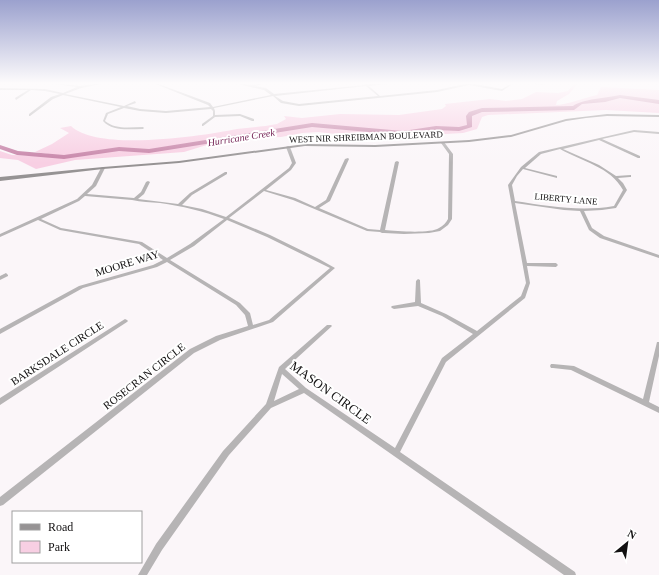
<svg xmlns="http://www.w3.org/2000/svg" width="659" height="575" font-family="'Times New Roman',serif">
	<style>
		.green { fill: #f8cfe3 }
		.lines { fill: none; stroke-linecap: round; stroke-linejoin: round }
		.river { fill: #c784a8; fill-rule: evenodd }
		.minor { fill: #b6b4b5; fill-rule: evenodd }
		.secondary { fill: #969394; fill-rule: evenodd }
		.labels { text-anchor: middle; stroke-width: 4; stroke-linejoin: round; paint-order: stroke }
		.far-street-label { font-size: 9px; fill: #121011; stroke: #fff }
		.far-water-label { font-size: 10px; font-style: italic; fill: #762657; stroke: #fff }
		.street-label { font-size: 11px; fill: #121011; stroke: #fff }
		.near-street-label { font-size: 13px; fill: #121011; stroke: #fff }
	</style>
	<rect width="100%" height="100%" fill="#fbf6f9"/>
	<path class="green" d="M575 83H578L569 94 557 101 556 105C570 104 583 98 597 95L601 87 659 90V113L606 110 488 115 482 117 477 129 463 133 372 138 318 132 302 133 281 137 249 138 210 144 184 152 75 160 36 169 18 160 0 158V151L12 155 46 156 48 154 35 152 52 144 69 133 60 128 71 126C98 152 202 136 237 129 250 127 264 127 277 124L286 119 284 116 302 118 340 114 399 115 442 109 446 106 445 104 490 99 506 101 522 99 536 92 558 93 568 91Z"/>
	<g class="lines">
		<path class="river" d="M620 95 659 100V104L620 98 605 102 582 104 574 110 482 112 472 116V127L459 131 436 130 403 135 312 127 149 153 119 151 64 159 17 155 0 149V145L18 151 64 155 119 147 149 149 312 123 403 131 436 126 459 127 467 125 466 116 469 112 482 108 573 106C582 99 607 98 620 95Z"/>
		<path class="minor" d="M48 83H53L80 86 102 83 101 84 81 88 65 94 124 106 135 101 136 103 127 106 140 109 166 111 210 107 208 105 153 83H156L210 103 213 107 271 95 264 90 238 84 237 83 252 85 265 83 255 86 266 88 274 94 365 85 363 83H365L367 84 390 83 389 84 369 86 380 96 437 90 469 83 502 89 512 83H514L502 91 469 85 437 92 299 106 281 103 273 96 214 108 215 111V115L240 114 254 119V121H252L240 116 215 117 203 126H202V124L213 116V111L211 109 166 113 140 111 124 108 108 114 105 121C116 130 130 127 143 127L144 128 143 129C129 129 113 132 103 121L106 113 121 107 63 95 53 99 30 116H29V114L51 97 60 94 45 91 31 90 16 100 15 98 28 90H0V88L45 89 63 93 77 87ZM366 86 378 96 299 104 283 101 275 96Z
			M528 83H542L544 84 543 85Z
			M634 130 659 132V134L634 132 602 139 640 156V158H638L599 140 563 149 599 165 616 176 631 175V177H630L618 178 623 183 627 190 616 208 602 210 584 211 592 228 604 236 659 255V258L600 238 589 230 580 211 564 210 515 203 527 263H556L558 265 556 267 527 266 530 283 525 298 446 362 400 452 575 572 576 575H564L304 393 271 408 229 455 162 550 147 575H138L156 544 223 451 266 404 279 367 327 325H331L332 326 285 369 306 388 395 448 442 358 473 334 442 316 418 306 394 309 392 308 391 307 392 306 415 302 416 281 418 279 420 280V281L421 303 446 314 477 331 521 296 526 283 508 185 521 167 539 152ZM560 149C581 161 611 167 623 190L614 206C580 212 548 206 515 201L512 185 517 176 523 169 557 178V176L525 168 541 154ZM282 374 299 389 274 401Z
			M442 142H444L453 154 452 219 448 225 440 231 429 233 404 234 384 233H382L380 232 367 231 293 200 264 191 229 218 270 235 319 259 335 268 273 322 220 340 194 353 3 505 0 506V497L190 349 216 336 248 326 245 315 236 305 167 262 157 267 83 288 0 334V329L79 286 153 265 163 260 139 244 60 230 38 220 0 237V234L77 199 92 185 101 168 103 167 105 168 96 186 87 194 134 198 141 192 146 182 148 181 150 182 144 194 138 199 178 204 190 193 225 172H227V174L192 195 182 205 202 209 226 217 289 168 292 163 286 147 288 146 290 147 296 163 291 170 266 190 295 198 315 207 326 200 345 159 348 158 349 159 330 201 319 208 368 229 380 230 395 162 397 161 399 162 385 230C396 231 430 234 439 228 443 226 446 223 448 219L449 154 441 143ZM85 196 132 200C141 202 151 202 160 203 182 206 203 211 224 219L190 244 167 258 142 242 61 228 41 219 79 201ZM227 220 267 237 330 268 269 320 253 325 250 313 240 303 170 260 194 246Z
			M6 273 8 275V276L0 280V276Z
			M125 319 127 320 128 321 127 322 0 405V398Z
			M657 342H659V356L649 402 659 407V413L571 370 553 368H551L550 366 551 364H553L574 366 643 399Z"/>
		<path class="secondary" d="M607 114 659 115V117L607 116 586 118 566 121 511 137 469 142 375 147 305 146 179 163 103 169 0 181V177L103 167 179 161 305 144 375 145 469 140 511 135 566 119Z"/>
	</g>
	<linearGradient id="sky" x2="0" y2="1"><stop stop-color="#9ba1ce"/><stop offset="0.51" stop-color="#fdfbfc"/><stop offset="1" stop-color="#fdfbfc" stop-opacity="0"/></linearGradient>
	<rect width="659" height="163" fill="url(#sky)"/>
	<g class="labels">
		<g class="far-street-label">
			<text transform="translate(366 137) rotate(-2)" y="3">WEST NIR SHREIBMAN BOULEVARD</text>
			<text transform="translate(566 199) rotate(5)" y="3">LIBERTY LANE</text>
		</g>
		<g class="far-water-label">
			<text transform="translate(241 137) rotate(-9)" y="4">Hurricane Creek</text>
		</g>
		<g class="street-label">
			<text transform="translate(127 263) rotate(-17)" y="4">MOORE WAY</text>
			<text transform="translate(57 353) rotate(-33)" y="4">BARKSDALE CIRCLE</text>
			<text transform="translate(144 376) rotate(-38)" y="4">ROSECRAN CIRCLE</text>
		</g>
		<g class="near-street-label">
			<text transform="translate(331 392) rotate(36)" y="5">MASON CIRCLE</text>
		</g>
	</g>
	<rect x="12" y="511" width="130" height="52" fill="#ffffff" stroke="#a09fa0"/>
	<rect x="20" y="524" width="20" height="6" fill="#969394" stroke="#a09fa0"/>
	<text x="48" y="531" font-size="12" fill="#121011">Road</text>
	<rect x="20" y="541" width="20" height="12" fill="#f8cfe3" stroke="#a09fa0"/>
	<text x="48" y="551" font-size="12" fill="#121011">Park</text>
	<g transform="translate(627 543) rotate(29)" stroke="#ffffff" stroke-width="3" paint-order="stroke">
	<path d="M0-3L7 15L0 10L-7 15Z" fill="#121011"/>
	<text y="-6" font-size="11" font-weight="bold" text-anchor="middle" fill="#121011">N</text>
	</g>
</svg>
